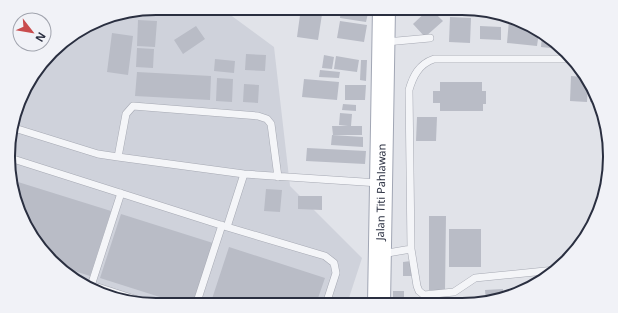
<svg xmlns="http://www.w3.org/2000/svg" width="618" height="313" font-family="'Noto Sans',sans-serif">
	<style>
		.built { fill: #cfd2db }
		.building { fill: #b9bcc6 }
		.lines { fill: none; stroke-linecap: round; stroke-linejoin: round }
		.service-casing { stroke: #a6a9b3; stroke-width: 8 }
		.primary-casing { stroke: #a1a6b4; stroke-width: 24 }
		.service { stroke: #f4f5f8; stroke-width: 7 }
		.primary { stroke: #fff; stroke-width: 22 }
		.labels { text-anchor: middle; stroke-width: 3.5; stroke-linejoin: round; paint-order: stroke }
		.street-label { font-size: 11px; fill: #2a2f40; stroke: #f1f2f7 }
		.rim { fill: none; stroke: #2a2f40; stroke-width: 2 }
	</style>
	<rect width="100%" height="100%" fill="#e1e3e9"/>
	<path class="built" d="M157 8H221L274 47 290 186 362 258 347 304 147 305 91 290 52 262 23 222 9 176 11 127 28 82 66 39 109 16Z"/>
	<path class="building" d="M301 8H323L318 40 297 37Z
		M430 8 443 21 425 37 413 24Z
		M341 9 368 13 366 22 340 18Z
		M450 17 471 18 470 43 449 42Z
		M138 20 157 21 155 47 137 46Z
		M509 20 527 23 539 32 537 46 507 43Z
		M340 21 367 25 364 42 337 38Z
		M196 26 205 39 183 54 174 40Z
		M480 26 501 27V40L480 39Z
		M112 33 133 36 128 75 107 72Z
		M542 35 555 45 560 49 541 47Z
		M137 48 154 49 153 68 136 67Z
		M246 54 266 55 265 71 245 70Z
		M324 55 334 57 332 69 322 68Z
		M336 56 359 60 357 72 334 69Z
		M215 59 235 61 234 73 214 71Z
		M361 60H367L366 81 360 80Z
		M320 70 340 72 339 78 319 77Z
		M137 72 211 76 210 100 135 96Z
		M571 76 584 77 588 85 587 102 570 101Z
		M217 78 233 79 232 102 216 101Z
		M304 79 339 82 337 100 302 97Z
		M440 82H482V91H486V104H483V111H440V103H433V91H440Z
		M244 84 259 85 258 103 243 102Z
		M345 85H366L365 100H345Z
		M590 88 598 102H590Z
		M343 104 356 105V111L342 110Z
		M340 113 352 114 351 126H362V135H333L332 126H348L339 125Z
		M417 117H437L436 141H416Z
		M332 135 363 137V147L331 145Z
		M307 148 366 151 365 164 306 161Z
		M18 182 111 211 90 276 56 265 52 262 23 222 15 193Z
		M266 189 282 190 280 212 264 211Z
		M298 196H322V210L298 209Z
		M121 214 213 243 193 305H185L100 278Z
		M429 216H446L445 291 429 290Z
		M449 229H481V267H449Z
		M229 247 325 278 316 304 210 305Z
		M411 261 412 276H403V262Z
		M503 289V294L511 293 512 296 486 302 485 290Z
		M393 291H404V304H393Z"/>
	<g class="lines">
		<defs>
			<path id="service" d="M386 42 430 38
				M11 127 98 154 118 157 244 174 379 183
				M118 157 126 114 133 106 258 116 267 119 271 124 278 177
				M10 158 227 227
				M244 174 227 227 325 256 334 263 336 273 326 304
				M382 254 411 249
				M555 270 475 278 454 292 424 295 419 291 417 286 411 249 409 90C413 76 419 64 434 59H573
				M79 281 153 305
				M90 289 121 193
				M196 305 222 225"/>
			<g id="primary">
				<path id="s1" d="M379 304 384 8"/>
			</g>
		</defs>
		<use href="#service" class="service-casing"/>
		<use href="#primary" class="primary-casing"/>
		<use href="#service" class="service"/>
		<use href="#primary" class="primary"/>
	</g>
	<g class="labels">
		<g class="street-label">
			<text dy="4" stroke="none"><textPath href="#s1" startOffset="112">Jalan Titi Pahlawan</textPath></text>
		</g>
	</g>
	<path d="M0 0H618V313H0ZM156 15H462A141 141 0 0 1 603 156V157A141 141 0 0 1 462 298H156A141 141 0 0 1 15 157V156A141 141 0 0 1 156 15Z" fill="#f1f2f7" fill-rule="evenodd"/>
	<path class="rim" d="M156 15H462A141 141 0 0 1 603 156V157A141 141 0 0 1 462 298H156A141 141 0 0 1 15 157V156A141 141 0 0 1 156 15Z"/>
	<g transform="translate(32 32) rotate(121)"><circle r="19" fill="#f1f2f7" stroke="#a1a4ae"/>
	<path d="M0-3L7 15L0 10L-7 15Z" fill="#c94c4d"/>
	<text y="-6" font-size="11" font-weight="bold" text-anchor="middle" fill="#2a2f40">N</text>
	</g>
</svg>
